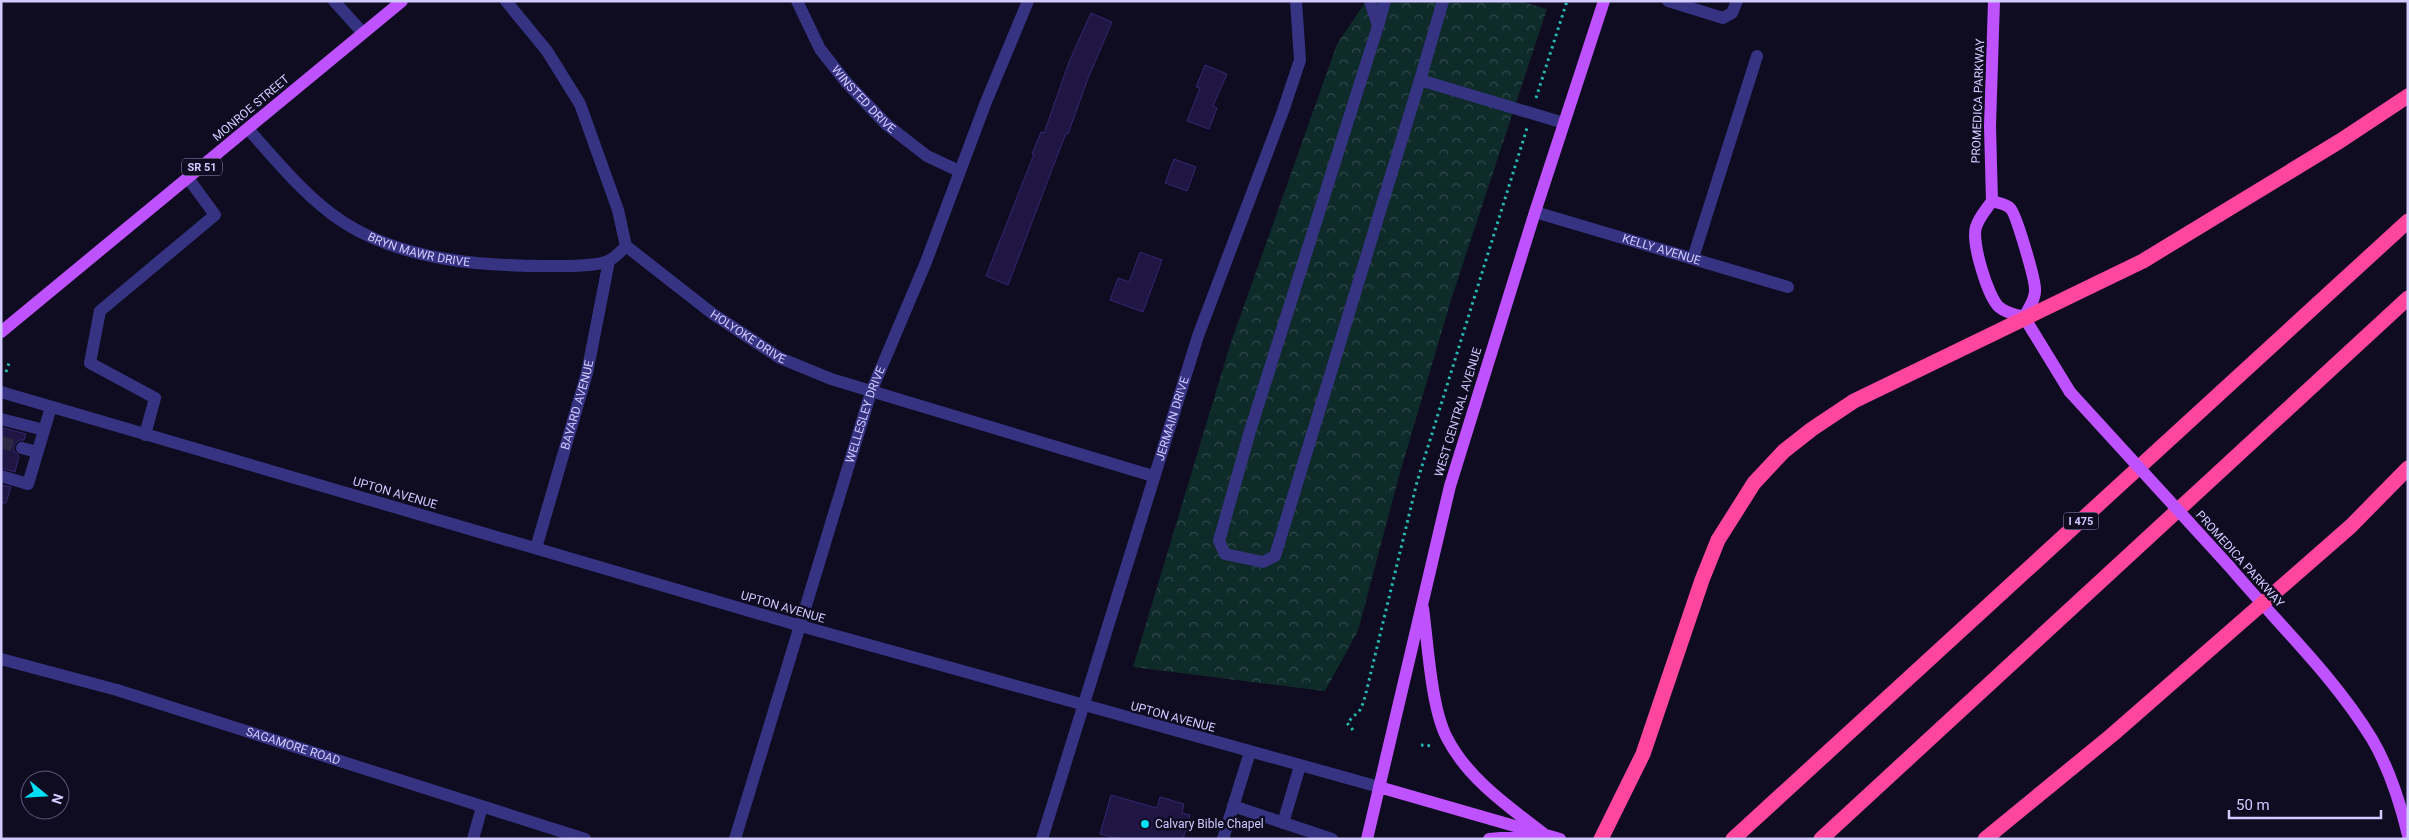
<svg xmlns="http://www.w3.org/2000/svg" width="2409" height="840" font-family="Roboto,sans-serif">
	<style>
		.park { fill: url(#park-crowns) }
		.building { fill: #1f1643; stroke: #352671 }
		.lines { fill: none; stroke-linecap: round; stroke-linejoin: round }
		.minor-tunnel { stroke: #2c2842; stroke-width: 12; stroke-dasharray: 12 6; stroke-linecap: butt }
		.path { stroke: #25b9b0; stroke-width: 3; stroke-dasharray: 2.5 4; stroke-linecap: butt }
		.minor { stroke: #363383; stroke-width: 12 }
		.major { stroke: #be52ff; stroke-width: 12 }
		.highway { stroke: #ff469f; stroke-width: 15 }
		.major-bridge { stroke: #be52ff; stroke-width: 12 }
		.poi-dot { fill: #00def6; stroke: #0f0b21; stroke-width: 2 }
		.labels { text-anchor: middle; stroke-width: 5; stroke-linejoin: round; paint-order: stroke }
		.shield { fill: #0f0b21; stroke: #9791bc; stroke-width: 1 }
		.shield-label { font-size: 11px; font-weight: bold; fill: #d1cbff }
		.street-label { font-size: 12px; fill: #d1cbff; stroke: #0f0b21 }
		.poi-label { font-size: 12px; fill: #d1cbff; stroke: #0f0b21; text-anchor: start }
	</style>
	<defs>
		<pattern id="park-crowns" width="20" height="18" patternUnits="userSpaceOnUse" patternTransform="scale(1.25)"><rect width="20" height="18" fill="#0e2b2a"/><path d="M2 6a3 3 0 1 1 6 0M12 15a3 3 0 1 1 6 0" fill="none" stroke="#30484a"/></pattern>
	</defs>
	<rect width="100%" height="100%" fill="#0f0b21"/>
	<path class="park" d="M1366 1H1520L1547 9 1451 300 1399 476 1358 631 1325 691 1133 667 1230 345 1337 44Z"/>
	<path class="building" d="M1091 13 1112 22 1087 81 1068 134 1066 133 1008 285 986 276 1034 154H1032L1041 132 1044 133 1069 62Z
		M1205 65 1227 74 1213 106 1217 108 1209 129 1187 121 1200 88 1196 87Z
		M1174 159 1196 167 1187 191 1165 183Z
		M1140 252 1162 260 1143 312 1110 300 1118 278 1129 282Z
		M3 428 26 434 24 440H19L14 445V451L19 456 15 472 1 468Z
		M1 485 11 487 6 503H1Z
		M1111 795 1157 808 1160 797 1184 804 1182 813 1190 815 1183 839H1119L1100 834Z"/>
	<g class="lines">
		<path class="minor-tunnel" d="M1 442 22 448"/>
		<path class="path" d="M1536 98 1567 1
			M6 372 9 363
			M1353 730 1347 723 1360 710 1364 701 1417 482 1527 128
			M1421 745 1432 746"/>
		<g class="minor">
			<path d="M334 1 363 33"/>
			<path id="s1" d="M506 1 547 51 580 104 618 210 626 246 713 314 780 358 831 379 1153 476"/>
			<path id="s2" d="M797 1 820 49 846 82 887 125 927 156 959 171"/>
			<path d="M1370 1 1378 26 1250 431 1219 541 1225 554 1263 562 1275 556 1420 80"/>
			<path d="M1443 1 1420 80 1564 123"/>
			<path d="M1668 1 1723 18 1732 13 1737 1"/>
			<path d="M1378 26 1385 1"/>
			<path id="s3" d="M248 129C277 161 305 197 343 222 402 260 479 266 548 266 563 266 595 267 608 261 615 258 621 251 626 246"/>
			<path id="s4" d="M1535 212 1788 287"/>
			<path d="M1693 258 1757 56"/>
			<path d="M1 392 801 626 1379 787"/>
			<path d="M1 419 44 430"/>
			<path d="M145 435 155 398 90 363 100 311 215 215 188 178"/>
			<path d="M22 448 37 452"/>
			<path d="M1 476 28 484 51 407"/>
			<path id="s5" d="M536 548 587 373 609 261"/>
			<path id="s6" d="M1 659 117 690 585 839"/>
			<path d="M1233 806 1332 839"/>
			<path d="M1283 823 1300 766"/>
			<path d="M473 839 482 807"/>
			<path id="s7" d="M735 839 871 392 926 262 986 102 1028 1"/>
			<path id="s8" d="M1042 839 1198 336 1283 111 1300 60 1296 1"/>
			<path d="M1223 839 1250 752"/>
		</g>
		<path class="major" d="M1994 1 1990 126 1992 201C1986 210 1979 217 1976 227 1971 242 1988 297 1999 307 2006 313 2016 315 2024 317L2070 392
			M1992 201C1998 203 2006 204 2010 208 2016 213 2035 279 2035 289 2036 299 2028 309 2024 317
			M1 332 402 1
			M2229 566C2277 623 2333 675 2372 739 2389 768 2400 802 2408 835
			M1423 608C1428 644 1431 708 1447 738 1468 779 1509 807 1544 834
			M1379 787 1560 839
			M1367 839 1450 486 1535 212 1604 1
			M1489 839 1536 835"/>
		<path class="highway" d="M1601 839 1643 754 1702 580 1718 540 1754 483 1784 451 1812 429 1854 401 2143 261 2340 141 2408 96
			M1733 839 2408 221
			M1821 839 2408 298
			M1985 839 2112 735 2351 526 2408 468"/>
		<path class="major-bridge" d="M2070 392 2229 566"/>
	</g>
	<circle class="poi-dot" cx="1145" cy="824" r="5"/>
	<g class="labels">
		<g class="shield">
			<rect x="182" y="158.5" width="40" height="17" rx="4"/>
			<rect x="2063.5" y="512.5" width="35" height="17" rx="4"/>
		</g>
		<g class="shield-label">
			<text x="202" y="171">SR 51</text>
			<text x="2081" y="525">I 475</text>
		</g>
		<g class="street-label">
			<text dy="4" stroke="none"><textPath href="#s2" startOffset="120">WINSTED DRIVE</textPath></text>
			<text transform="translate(1978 101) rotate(-88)" y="4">PROMEDICA PARKWAY</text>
			<text transform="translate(251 108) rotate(-40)" y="4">MONROE STREET</text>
			<text dy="4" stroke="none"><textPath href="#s3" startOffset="215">BRYN MAWR DRIVE</textPath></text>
			<text dy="4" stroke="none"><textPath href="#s4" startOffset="132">KELLY AVENUE</textPath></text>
			<text dy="4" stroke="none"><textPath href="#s1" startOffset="429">HOLYOKE DRIVE</textPath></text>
			<text dy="4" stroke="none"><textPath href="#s5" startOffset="149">BAYARD AVENUE</textPath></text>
			<text transform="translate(1458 412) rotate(-73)" y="4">WEST CENTRAL AVENUE</text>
			<text dy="4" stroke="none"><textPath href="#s7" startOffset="444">WELLESLEY DRIVE</textPath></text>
			<text dy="4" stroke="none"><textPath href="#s8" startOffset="440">JERMAIN DRIVE</textPath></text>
			<text transform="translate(395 493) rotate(16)" y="4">UPTON AVENUE</text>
			<text transform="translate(2240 559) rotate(48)" y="4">PROMEDICA PARKWAY</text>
			<text transform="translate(783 607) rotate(16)" y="4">UPTON AVENUE</text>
			<text transform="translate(1173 717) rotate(15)" y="4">UPTON AVENUE</text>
			<text dy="4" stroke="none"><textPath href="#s6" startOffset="305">SAGAMORE ROAD</textPath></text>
		</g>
		<g class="poi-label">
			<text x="1155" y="828">Calvary Bible Chapel</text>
		</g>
	</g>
	<rect width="2409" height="840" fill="none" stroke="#d1cbff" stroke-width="5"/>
	<g transform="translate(45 795) rotate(108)"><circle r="24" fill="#0f0b21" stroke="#5d587a"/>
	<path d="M0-4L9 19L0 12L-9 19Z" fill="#00def6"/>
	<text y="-8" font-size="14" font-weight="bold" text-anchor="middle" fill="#d1cbff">N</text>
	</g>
	<path d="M2229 810v8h152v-8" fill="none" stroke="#d1cbff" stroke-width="2.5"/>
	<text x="2236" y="810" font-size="15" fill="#d1cbff" stroke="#0f0b21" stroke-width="4" paint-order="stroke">50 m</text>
</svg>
